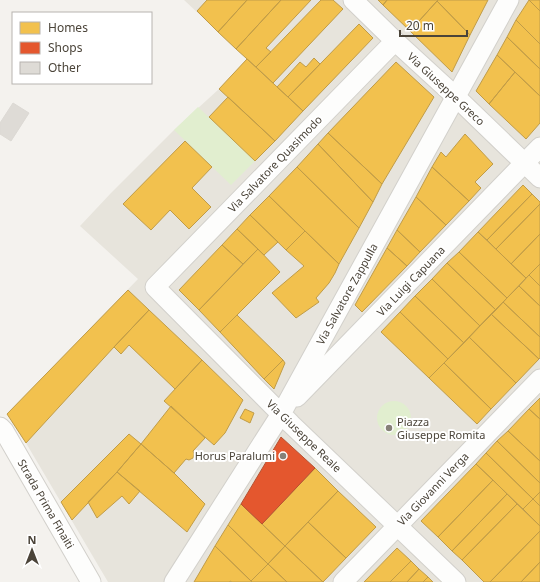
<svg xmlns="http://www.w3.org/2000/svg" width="540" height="582" font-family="'Noto Sans',sans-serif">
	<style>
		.residential { fill: #e7e4dc }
		.green { fill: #e1eecf }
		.homes { fill: #f2c14e; stroke: #c09c48 }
		.shops { fill: #e4572e; stroke: #b65131 }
		.building { fill: #dedbd6; stroke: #dcd9d4 }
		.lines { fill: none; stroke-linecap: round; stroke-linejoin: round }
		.minor-casing { stroke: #d2d0cb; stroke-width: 21 }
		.minor { stroke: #fdfdfc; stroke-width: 19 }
		.poi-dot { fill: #868178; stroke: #fff; stroke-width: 1.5 }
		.labels { text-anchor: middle; stroke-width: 4; stroke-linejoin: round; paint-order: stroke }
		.street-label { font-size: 11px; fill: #4b4439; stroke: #fff }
		.poi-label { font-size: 11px; fill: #4b4439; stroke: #fff; text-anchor: start }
	</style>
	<rect width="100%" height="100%" fill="#f4f2ee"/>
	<path class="residential" d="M184 0H540V582H108L26 443 7 414 138 279 80 226 111 193 174 130 219 89 247 59Z"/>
	<path class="green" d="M198 107 255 161 231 185 174 130Z
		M377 418a17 17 0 1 1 34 0a17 17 0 1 1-34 0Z"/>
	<path class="homes" d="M207 0H247L218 32 197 11Z
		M247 0H281L236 49 218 32Z
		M281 0H311L266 48 271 52 256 67 236 49Z
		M321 0H333L343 9 273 83 256 67Z
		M378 0H387L383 5Z
		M387 0H438L410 31 383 5Z
		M438 0H488L470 35 437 1Z
		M529 0H540V11Z
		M529 0 540 11V44L516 20Z
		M437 1 470 35 452 72 410 31Z
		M516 20 540 44V69L507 37Z
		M359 24 373 38 303 111 288 97Z
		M507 37 540 69V96L497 55Z
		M497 55 515 72 489 104 476 91Z
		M314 58 320 64 288 97 277 87 300 62 306 67Z
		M247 59 303 111 275 141 219 89Z
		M396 62 434 97 382 184 328 133Z
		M515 72 540 96V123L526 139 489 104Z
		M228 97 275 141 255 161 209 117Z
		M328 133 382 184 373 202 318 144Z
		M465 134 493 164 475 182 481 188 469 201 432 167 441 152 446 157Z
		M185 141 212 167 192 188 211 207 189 229 170 210 151 230 123 204Z
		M318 144 373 202 359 228 297 167Z
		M297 167 359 228 339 264 269 196Z
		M432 167 469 201 446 225 416 197Z
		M523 185 532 194 487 240 478 232Z
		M532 194 540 202V204L496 249 487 240Z
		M269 196 305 231 286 250 250 215Z
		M416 197 446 225 420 252 397 230Z
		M540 204V234L511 264 496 249Z
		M250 215 278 242 264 255 237 229Z
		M237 229 258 249 243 264 222 245Z
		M397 230 420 252 407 266 387 248Z
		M305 231 339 264 335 273 329 283 316 298 319 302 296 318 272 293 304 266 286 250Z
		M478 232 526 278 507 298 459 252Z
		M540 234V264L526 278 511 264Z
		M222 245 243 264 199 310 179 290Z
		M387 248 407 266 362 312 355 305Z
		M258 249 280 272 220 332 199 310Z
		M459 252 507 298 496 310 447 263Z
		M447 263 496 310 480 326 432 279Z
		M540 264V286L529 275Z
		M529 275 540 286V306L519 286Z
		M432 279 480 326 464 343 415 296Z
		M519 286 540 306V337L503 302Z
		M128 290 149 310 114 347 26 443 7 414Z
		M415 296 464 343 448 359 400 312Z
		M503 302 540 337V358L539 359 491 314Z
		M149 310 202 360 175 389 129 345 121 354 114 347Z
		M400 312 448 359 429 378 381 332Z
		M491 314 539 359 516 383 469 337Z
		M237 315 283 360 264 379 220 332Z
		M469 337 516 383 491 409 444 363Z
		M202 360 243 400 225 433 214 445 164 401Z
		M283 360 285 363 274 389 264 379Z
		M444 363 491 409 477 424 429 378Z
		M540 398V419L529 409Z
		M171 406 205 438 193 451 194 454 193 458 189 460 186 459 174 473 141 444Z
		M245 409 254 413 250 423 240 418Z
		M529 409 540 419V461L508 431Z
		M508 431 540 461V483L497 441Z
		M129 434 141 444 117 472 72 520 61 502Z
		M497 441 540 483V492L533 499 486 453Z
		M141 444 174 473 205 504 187 532 117 472Z
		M486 453 533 499 523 509 476 464Z
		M476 464 493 480 438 537 421 521Z
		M315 468 338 491 285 546 262 524Z
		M117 472 140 491 129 504 122 496 97 518 88 502Z
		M493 480 507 494 452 551 438 537Z
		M338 491 376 527 346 558 308 522Z
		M540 492V506L533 499Z
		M507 494 517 504 462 560 452 551Z
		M533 499 540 506V526L523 509Z
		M241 504 285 546 268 564 228 525Z
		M517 504 540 526V531L490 582H484L462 560Z
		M308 522 346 558 323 582 285 546Z
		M228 525 268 564 251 581 215 546Z
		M540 531V562L521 582H490Z
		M215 546 251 581 252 582H232L230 581V582H194Z
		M285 546 323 582H287L268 564Z
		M397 548 411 561 390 582H364Z
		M411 561 419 569 407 582H390Z
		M540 562V582H521Z
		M268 564 287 582H252L251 581Z
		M419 569 428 577 423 582H407Z
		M428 577 433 582H423Z"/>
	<path class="shops" d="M281 437 315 468 262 524 241 504Z"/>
	<path class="building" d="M13 103 29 113 11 141 0 134V123Z"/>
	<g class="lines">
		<defs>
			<path id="minor" d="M353 0 395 41 455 96 540 178
				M395 41 155 287 291 424 456 582
				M297 397 540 147
				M0 427 4 431 91 582
				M174 582 281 414 509 0
				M343 582 540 379"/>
		</defs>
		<use href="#minor" class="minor-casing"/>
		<use href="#minor" class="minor"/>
	</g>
	<g class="poi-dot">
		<circle cx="389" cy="428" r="4"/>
		<circle cx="283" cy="456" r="4"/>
	</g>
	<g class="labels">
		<g class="street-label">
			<text transform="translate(446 89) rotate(43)" y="4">Via Giuseppe Greco</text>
			<text transform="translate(275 164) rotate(-46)" y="4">Via Salvatore Quasimodo</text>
			<text transform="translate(411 281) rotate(-46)" y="4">Via Luigi Capuana</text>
			<text transform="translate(347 294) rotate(-61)" y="4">Via Salvatore Zappulla</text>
			<text transform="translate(304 436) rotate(44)" y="4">Via Giuseppe Reale</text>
			<text transform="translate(433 489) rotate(-46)" y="4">Via Giovanni Verga</text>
			<text transform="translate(46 504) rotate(60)" y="4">Strada Prima Finaiti</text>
		</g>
		<g class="poi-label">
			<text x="397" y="426">Piazza<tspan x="397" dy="13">Giuseppe Romita</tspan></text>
			<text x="275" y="460" text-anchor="end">Horus Paralumi</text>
		</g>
	</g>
	<rect x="12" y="12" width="140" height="72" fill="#ffffff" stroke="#b7b4b0"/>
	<rect x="20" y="22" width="20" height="12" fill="#f2c14e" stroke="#b7b4b0"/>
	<text x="48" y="32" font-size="12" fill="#4b4439">Homes</text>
	<rect x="20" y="42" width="20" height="12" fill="#e4572e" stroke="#b7b4b0"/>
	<text x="48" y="52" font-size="12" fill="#4b4439">Shops</text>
	<rect x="20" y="62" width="20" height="12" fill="#dedbd6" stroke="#b7b4b0"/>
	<text x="48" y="72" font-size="12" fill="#4b4439">Other</text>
	<g transform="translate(32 550)" stroke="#ffffff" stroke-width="3" paint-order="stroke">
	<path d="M0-3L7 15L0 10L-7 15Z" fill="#4b4439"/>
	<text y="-6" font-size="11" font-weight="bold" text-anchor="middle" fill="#4b4439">N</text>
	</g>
	<path d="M400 30v6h67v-6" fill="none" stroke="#4b4439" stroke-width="2"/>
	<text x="406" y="30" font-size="12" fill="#4b4439" stroke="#ffffff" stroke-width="3" paint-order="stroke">20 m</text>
</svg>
